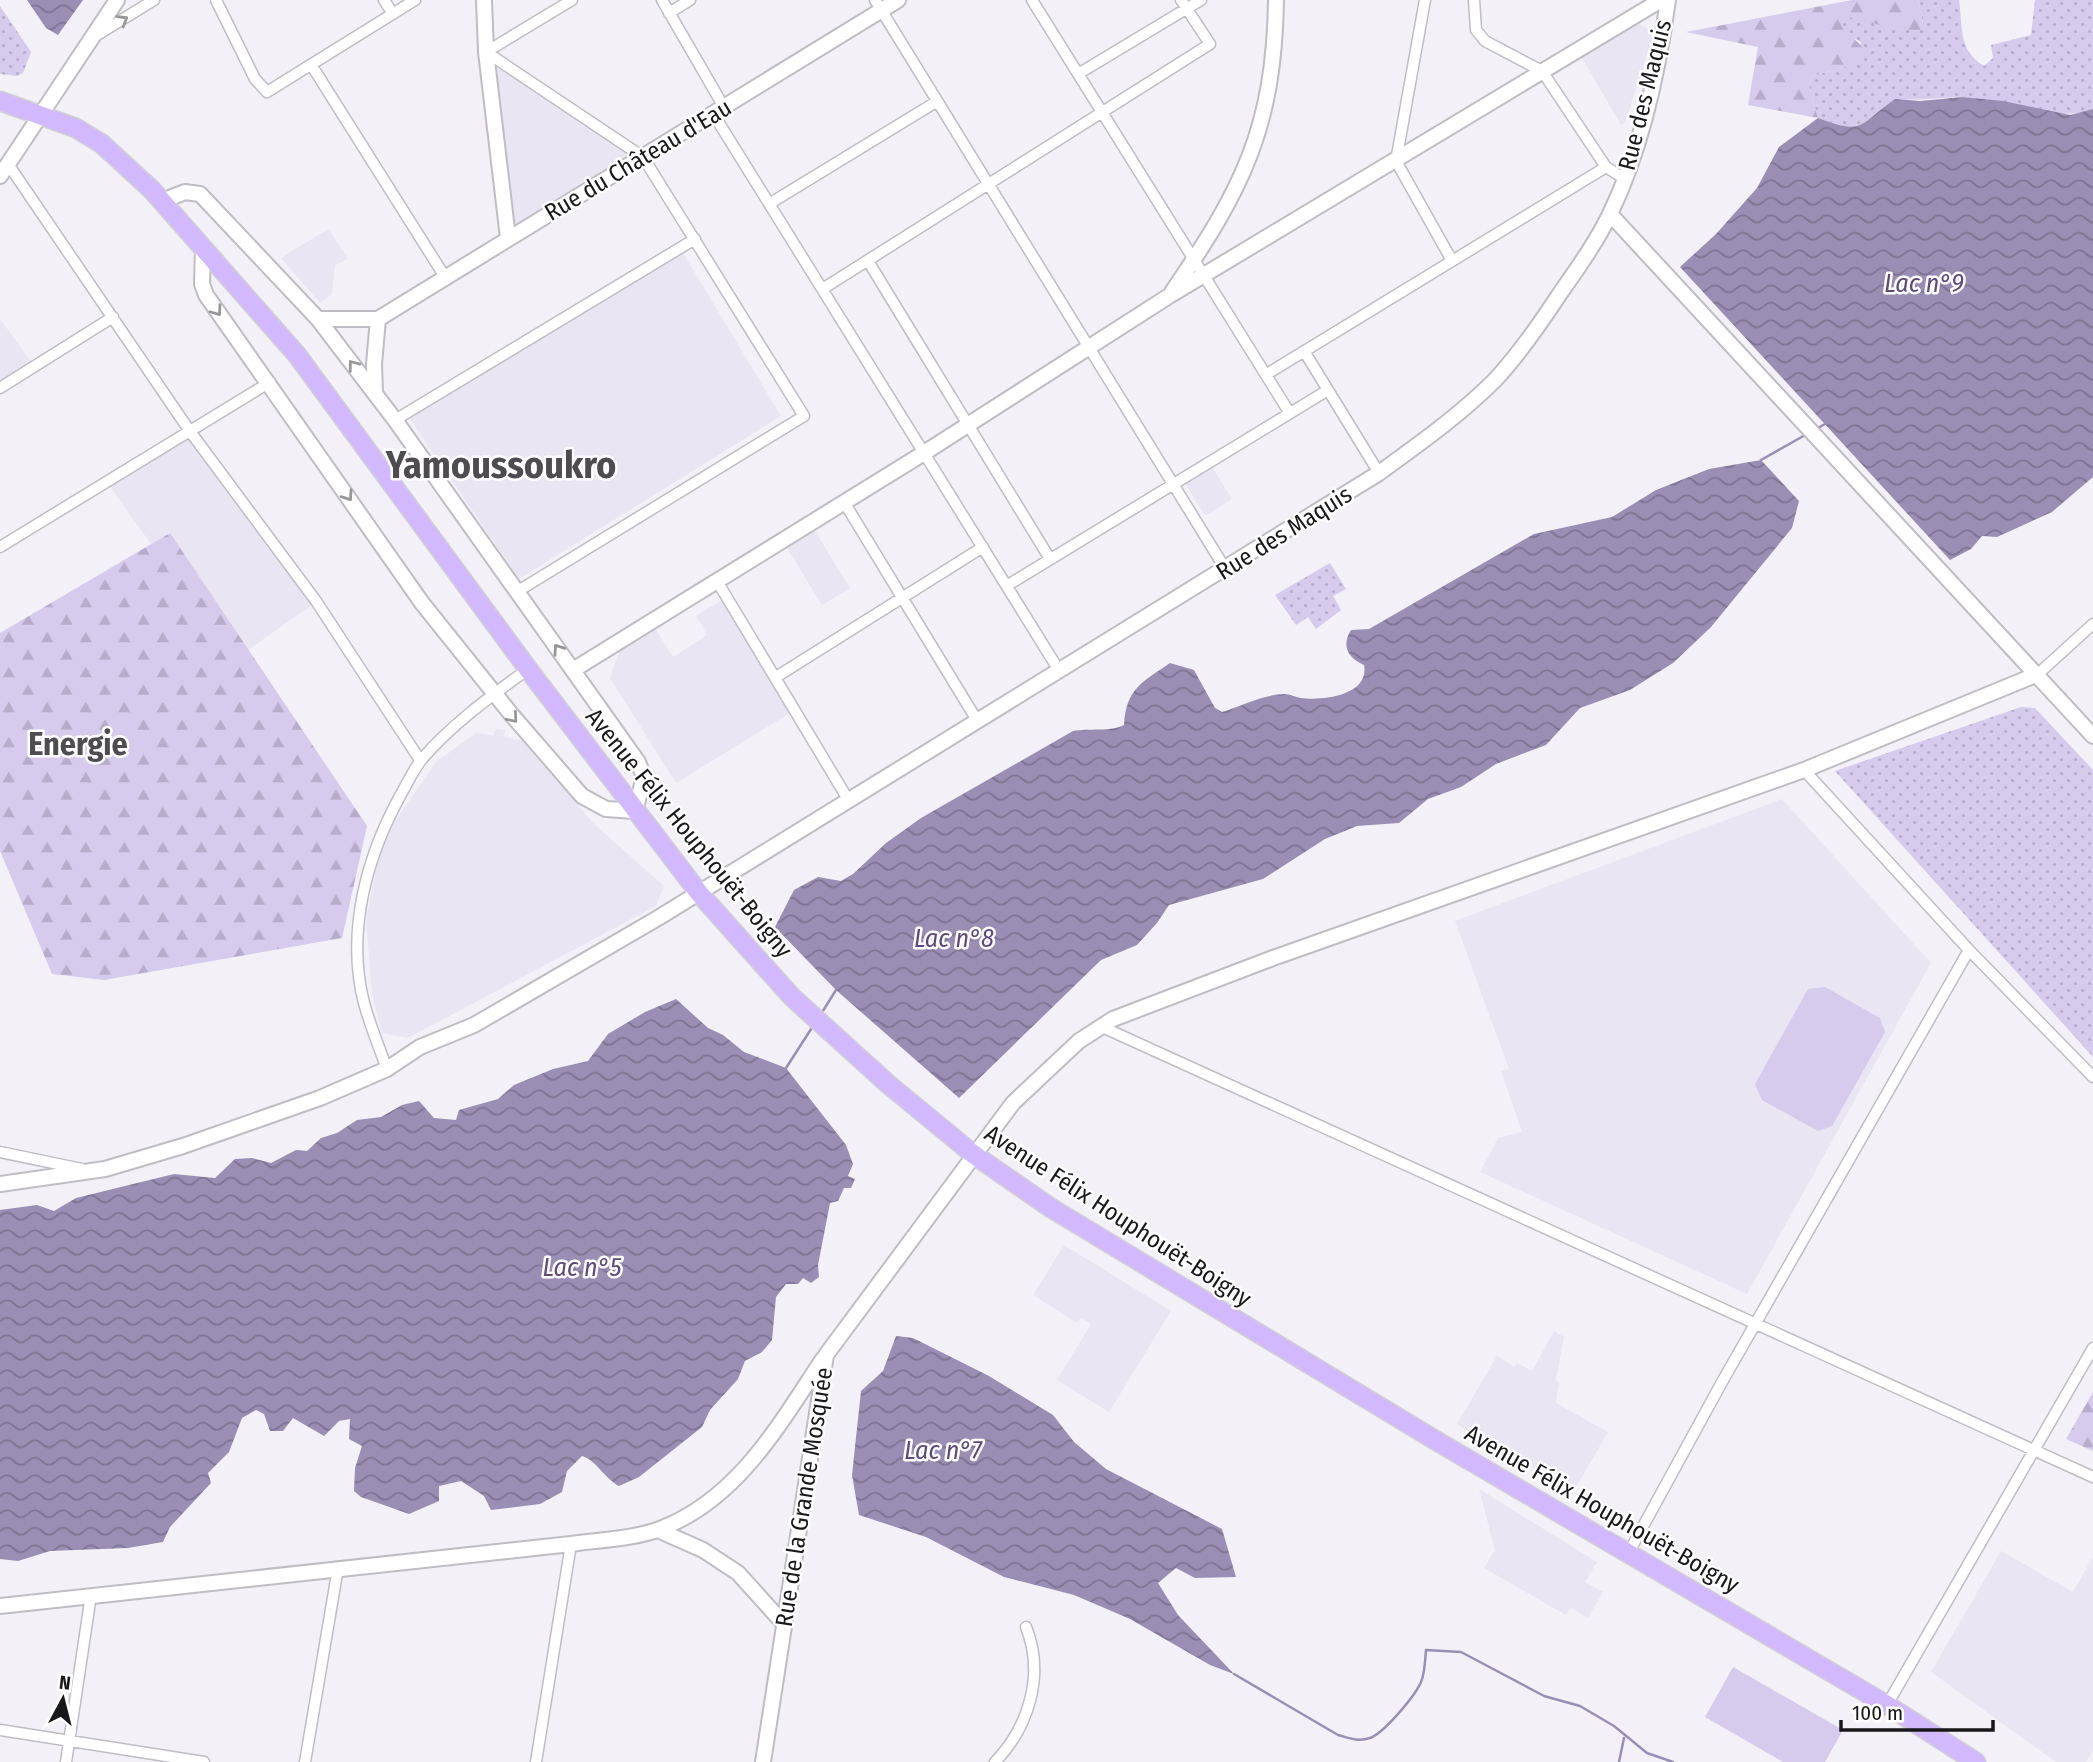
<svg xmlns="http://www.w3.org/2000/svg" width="2093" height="1762" font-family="'Fira Sans Condensed',sans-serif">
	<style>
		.built { fill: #e9e5f2 }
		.grass { fill: url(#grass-dots) }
		.forest { fill: url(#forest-firs) }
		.garden { fill: #d6caed }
		.water { fill: url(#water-waves) }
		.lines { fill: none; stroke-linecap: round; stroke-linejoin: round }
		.stream { stroke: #9b8eb4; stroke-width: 2.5 }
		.street-casing { stroke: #bfbdc3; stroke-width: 13 }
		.secondary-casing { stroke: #bfbdc3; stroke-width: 18 }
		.highway-casing { stroke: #d1d1d1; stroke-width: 21 }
		.street { stroke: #fff; stroke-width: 10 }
		.secondary { stroke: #fff; stroke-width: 14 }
		.highway { stroke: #d2b8ff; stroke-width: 18 }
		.oneway { stroke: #979798 }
		.labels { text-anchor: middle; stroke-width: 5; stroke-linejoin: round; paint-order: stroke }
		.street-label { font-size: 24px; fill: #181719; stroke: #fff }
		.water-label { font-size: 26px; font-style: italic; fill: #5e497e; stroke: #fff }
		.district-label { font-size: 32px; font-weight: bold; fill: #4e4c51; stroke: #fff }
		.town-label { font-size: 38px; font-weight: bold; fill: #4e4c51; stroke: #fff }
	</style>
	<defs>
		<pattern id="grass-dots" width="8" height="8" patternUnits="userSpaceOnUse" patternTransform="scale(1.75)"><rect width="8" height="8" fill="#d6caed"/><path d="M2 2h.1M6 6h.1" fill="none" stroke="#b7adcb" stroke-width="1.8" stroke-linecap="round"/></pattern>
		<pattern id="forest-firs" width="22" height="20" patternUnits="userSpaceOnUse" patternTransform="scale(1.75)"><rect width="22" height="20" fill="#d6caed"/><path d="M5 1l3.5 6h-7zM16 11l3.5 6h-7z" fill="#b7adcb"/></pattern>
		<pattern id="water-waves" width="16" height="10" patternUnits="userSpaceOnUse" patternTransform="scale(1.75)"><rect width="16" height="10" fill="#9b8eb4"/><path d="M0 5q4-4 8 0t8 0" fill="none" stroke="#7d7392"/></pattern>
	</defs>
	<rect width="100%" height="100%" fill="#f3f1f7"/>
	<path class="built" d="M1636 22 1654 33 1625 123 1621 125 1582 58Z
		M494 63 637 156 511 230Z
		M328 229 348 259 335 265 332 294 320 303 281 258Z
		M682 251 781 416 519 579 407 415Z
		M0 319 32 363 0 383Z
		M189 430 312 605 248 650 170 533 151 544 106 481Z
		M1212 467 1232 499 1205 516 1185 483Z
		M815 531 850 588 822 605 787 548Z
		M722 600 790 713 676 783 610 678 620 649 655 628 673 657 707 635 696 616Z
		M496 729 505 730 504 737 521 740 594 824 664 886 656 906 423 1030 407 1038 382 1033 372 994 366 920 379 857 393 824 436 762 476 733 494 736Z
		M1782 799 1931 963 1747 1294 1480 1172 1498 1138 1522 1132 1501 1071 1509 1069 1455 921Z
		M1064 1245 1171 1311 1109 1412 1057 1380 1091 1324 1081 1318 1077 1323 1033 1295Z
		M1554 1331 1564 1337 1556 1380 1559 1382 1556 1403 1608 1432 1574 1491 1457 1424 1497 1356 1514 1367 1517 1363 1532 1371Z
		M1479 1489 1597 1562 1585 1582 1603 1592 1588 1618 1571 1608 1566 1615 1484 1568 1495 1550Z
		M2001 1551 2073 1592 2093 1557V1750L2086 1762H2056L1931 1672Z"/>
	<path class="grass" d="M1918 0H1959C1963 28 1958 50 1984 66L1993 58 1991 45 2031 35 2035 0H2093V109C2051 124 2008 99 1965 97 1942 97 1919 101 1895 99 1859 124 1865 136 1818 118L1809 86 1812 76 1853 65 1861 42 1847 35 1842 24 1848 16 1900 30 1923 23Z
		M0 6 31 52 23 73 17 76 0 74Z
		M1330 563 1346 589 1333 596 1341 610 1316 629 1308 617 1296 625 1275 595Z
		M2021 707 2035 708 2093 770V1057L1835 771Z"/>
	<path class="forest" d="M1852 0H1918L1923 23 1920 30H1900L1848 17 1842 25C1849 38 1861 41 1868 56L1853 65 1812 76 1809 86 1818 118 1748 105 1758 47 1686 32Z
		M170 533 367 826 342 938 104 980 52 974 0 851V633Z
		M2093 1392V1451L2066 1439Z"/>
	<path class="garden" d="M1825 987 1880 1018 1885 1032 1832 1126 1818 1131 1762 1100 1755 1084 1808 989Z
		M1733 1667 1843 1730 1825 1762H1783L1705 1717Z"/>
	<path class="water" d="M27 0H83L58 35 46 28Z
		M1963 97 2003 101 2070 115 2093 109V477L2052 512 1997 537 1982 536 1971 549 1950 560 1680 267 1716 234 1757 188 1779 147 1818 118C1865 136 1859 124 1895 99L1920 101Z
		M1761 460 1799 501 1792 528 1711 627 1673 663 1630 690 1580 708 1546 745 1496 764 1461 787 1428 799 1399 823 1357 826 1325 839 1263 879 1169 905 1157 923 1137 945 1101 960 959 1098 836 990 775 927 794 890 818 877 841 881 853 874 886 843 921 818 1073 731C1089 728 1110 732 1124 725 1126 689 1142 682 1170 663L1194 670 1215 708 1222 712C1241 706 1265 694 1285 694 1290 694 1295 697 1301 698 1321 701 1370 696 1364 665 1348 658 1341 646 1351 630L1369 629 1534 534 1612 517 1656 490 1709 469Z
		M676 999 708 1028 723 1035 744 1052 786 1068 846 1145 853 1164 848 1176 855 1179 851 1188H844L838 1201 830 1203 818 1265 819 1277 811 1283 803 1278 798 1284H786L776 1297 772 1340 762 1352 745 1361 738 1379 710 1410 702 1427 639 1477 619 1486C603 1477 597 1461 582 1456L567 1471 562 1492 540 1504 491 1510 484 1496 461 1481 439 1486V1501L409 1514 361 1497 354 1491 355 1468 362 1446 349 1439 350 1419 339 1421 324 1436 293 1418 283 1431H270L264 1414 256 1410 242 1418 229 1452 208 1473 211 1483 170 1527 163 1542 128 1548 50 1551 18 1561 0 1559V1210L37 1205 54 1211 76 1198 174 1174 215 1178 235 1159 252 1158 271 1163 296 1150 307 1151 321 1138 337 1133 357 1120 381 1117 402 1105 419 1101 434 1118 456 1120 459 1110 498 1099 514 1085 553 1069 588 1061 608 1034 645 1012Z
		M896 1336 913 1338 989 1376 1053 1415 1074 1442 1106 1469 1222 1529 1236 1577 1195 1578 1176 1568 1158 1583 1178 1615 1234 1674 1210 1665 1130 1619 1074 1595 1004 1577 926 1537 859 1515 852 1475 861 1391 883 1371Z"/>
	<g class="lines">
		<path class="stream" d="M1816 429 1825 424
			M1761 460 1807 434
			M821 1014 836 990
			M786 1068 813 1026
			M1234 1674 1338 1735C1349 1738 1358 1742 1370 1738 1384 1733 1415 1696 1421 1682 1425 1673 1425 1660 1426 1650L1461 1652 1544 1696 1580 1706 1614 1726 1647 1753 1673 1762
			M1619 1762 1624 1738"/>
		<defs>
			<path id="street" d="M216 0 255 79 267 92 415 0
				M384 0 393 14
				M662 0 725 109
				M875 0 1226 570
				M1032 0 1289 412
				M1425 0 1396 161 1451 259
				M1474 0 1476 30 1485 41 1542 71 1606 167 1625 179
				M669 13 690 0
				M97 35 154 0
				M312 66 445 277
				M1078 74 1201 0
				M714 115 1060 672
				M8 164 189 430 316 601 420 760
				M769 204 936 102
				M868 261 1050 559
				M824 288 1210 44 1181 0
				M1304 351 1379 473
				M1267 374 1606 167
				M0 388 113 317
				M395 420 695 239
				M844 502 978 722
				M0 547 270 382
				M717 581 849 801
				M1008 585 1328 390
				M518 591 804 416 643 157 486 52 572 0
				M2038 674 2093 624
				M776 677 983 547
				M1804 770 1969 950 2093 1077
				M1100 1026 2093 1477
				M387 1069C379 1047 370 1025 364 1003 346 933 366 858 400 796 407 784 413 770 422 759 452 724 491 696 528 669
				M0 1152 82 1169
				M1629 1552 1722 1382 1969 950
				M1887 1705 2093 1348
				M0 1730 204 1762
				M66 1762 91 1595
				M305 1762 338 1568
				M536 1762 571 1544
				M995 1762C1029 1727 1045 1674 1026 1627"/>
			<path id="secondary" d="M484 0 486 52 508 238
				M0 176 117 0
				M162 201 185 192 200 194 318 319 395 420 638 762 644 777 635 811 606 809 582 796 511 714 422 603 206 295 202 284 203 247
				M1610 214 2093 736
				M1172 292C1243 188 1274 128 1276 0
				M318 319H378L898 0
				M375 394 374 364 378 319
				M573 670 924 453 1169 296 1661 0
				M0 1184 105 1169 183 1146 320 1098 387 1069 420 1047 474 1025 658 918 1379 473C1419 444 1460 415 1495 380 1519 354 1540 324 1559 295 1577 269 1596 243 1610 214 1642 148 1658 73 1668 0
				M658 1530 703 1550 738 1573 784 1624
				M0 1606 571 1544C599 1540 633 1539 660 1529 738 1499 779 1425 823 1359
				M763 1762 826 1355 1013 1103 1079 1041 1113 1019 1273 958 1804 770 2038 674"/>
			<path id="highway" d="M0 101 76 128 102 144 152 190 297 355 528 669 699 893 792 997 888 1084 973 1154 1051 1208 1435 1440 1887 1705 1976 1762"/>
		</defs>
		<use href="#street" class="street-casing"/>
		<use href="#secondary" class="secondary-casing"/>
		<use href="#highway" class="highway-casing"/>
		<use href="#street" class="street"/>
		<use href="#secondary" class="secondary"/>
		<use href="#highway" class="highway"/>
	</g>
	<defs><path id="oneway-chevron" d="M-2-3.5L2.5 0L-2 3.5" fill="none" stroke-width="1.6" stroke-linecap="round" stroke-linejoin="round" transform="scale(1.75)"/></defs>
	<g class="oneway">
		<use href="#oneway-chevron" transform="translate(123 20) rotate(-31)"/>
		<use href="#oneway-chevron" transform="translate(217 311) rotate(54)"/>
		<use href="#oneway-chevron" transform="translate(353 365) rotate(-127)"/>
		<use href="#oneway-chevron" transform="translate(348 496) rotate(55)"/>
		<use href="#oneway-chevron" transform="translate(558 649) rotate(-125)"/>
		<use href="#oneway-chevron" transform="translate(513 718) rotate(50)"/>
	</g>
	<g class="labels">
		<g class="street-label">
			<text transform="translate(1645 95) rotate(-76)" y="8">Rue des Maquis</text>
			<text transform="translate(638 160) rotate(-31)" y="8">Rue du Château d'Eau</text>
			<text transform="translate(1284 533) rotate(-32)" y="8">Rue des Maquis</text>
			<text transform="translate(689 833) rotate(51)" y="8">Avenue Félix Houphouët-Boigny</text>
			<text transform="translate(1118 1216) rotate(33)" y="8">Avenue Félix Houphouët-Boigny</text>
			<text transform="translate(804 1497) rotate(-81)" y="8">Rue de la Grande Mosquée</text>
			<text transform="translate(1602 1509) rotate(30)" y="8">Avenue Félix Houphouët-Boigny</text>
		</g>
		<g class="water-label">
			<text x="1924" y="292">Lac n°9</text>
			<text x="954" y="947">Lac n°8</text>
			<text x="582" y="1276">Lac n°5</text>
			<text x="943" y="1459">Lac n°7</text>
		</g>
		<g class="district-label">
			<text x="78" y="755">Energie</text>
		</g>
		<g class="town-label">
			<text x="501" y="478">Yamoussoukro</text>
		</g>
	</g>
	<g transform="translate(63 1699) rotate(7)" stroke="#ffffff" stroke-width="5" paint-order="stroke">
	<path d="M0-5L12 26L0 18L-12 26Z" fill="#181719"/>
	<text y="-10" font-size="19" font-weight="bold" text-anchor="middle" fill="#181719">N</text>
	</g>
	<path d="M1841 1720v10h152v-10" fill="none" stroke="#181719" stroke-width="3.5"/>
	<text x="1852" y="1720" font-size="21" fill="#181719" stroke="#ffffff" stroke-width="5" paint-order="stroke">100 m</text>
</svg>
